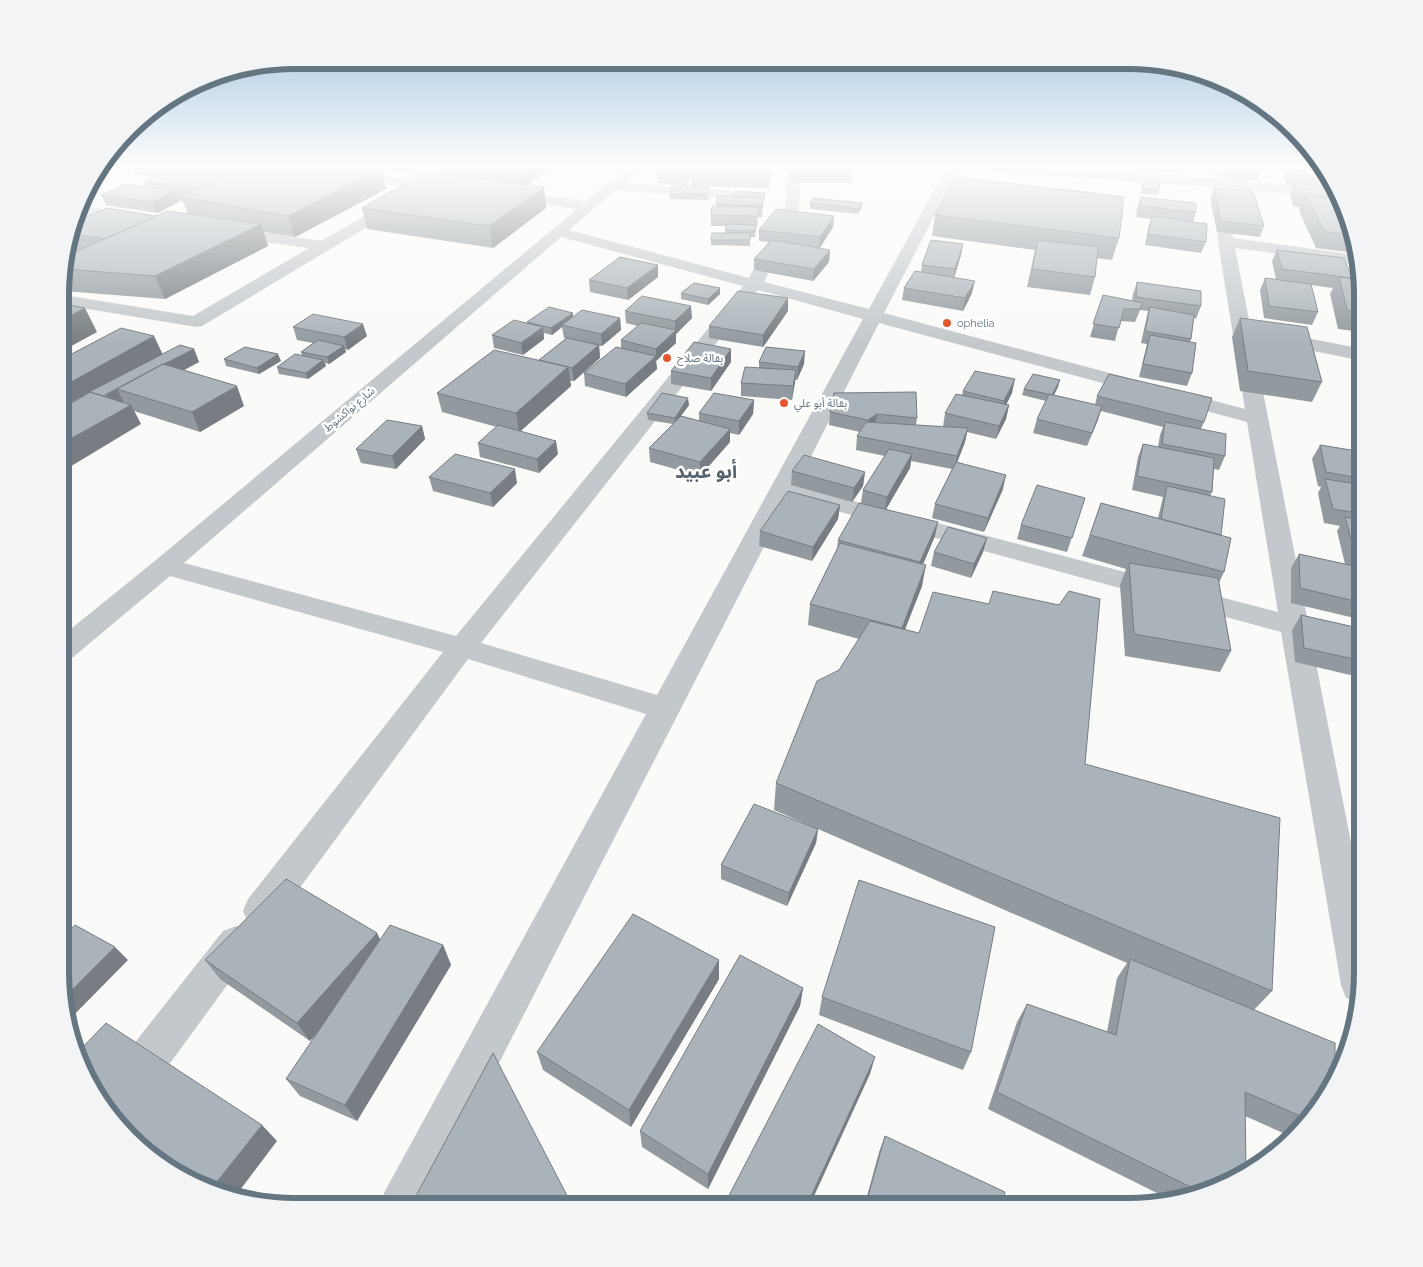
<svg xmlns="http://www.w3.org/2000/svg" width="1423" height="1267" font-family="Raleway,'Noto Sans Arabic',sans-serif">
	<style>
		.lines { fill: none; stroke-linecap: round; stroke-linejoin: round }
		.minor { fill: #c3c8cc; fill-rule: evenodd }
		.wall { fill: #929a9f }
		.shaded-wall { fill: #777d82 }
		.building { fill: #aab3b9; stroke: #777d82 }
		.poi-dot { fill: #e4572e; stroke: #fff; stroke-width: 2 }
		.labels { text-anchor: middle; stroke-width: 5; stroke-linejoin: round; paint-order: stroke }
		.far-poi-label { font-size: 11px; fill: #657683; stroke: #fff; text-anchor: start }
		.far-street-label { font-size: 11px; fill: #657683; stroke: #fff }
		.district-label { font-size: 19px; font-weight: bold; fill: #57646e; stroke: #fff }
		.rim { fill: none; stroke: #657683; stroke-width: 6 }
	</style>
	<rect width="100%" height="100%" fill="#fafaf8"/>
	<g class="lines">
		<path class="minor" d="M283 167H321L424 181 447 167H463L438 184 437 189 429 190 202 326 196 327 64 305V295L193 316 309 248 229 237 224 235 221 232 224 229 229 227 321 241 413 188 289 171Z
			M628 167H642L625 183 730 191 737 195 730 199 616 190 569 230 749 278 785 209 787 167H801L799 209 764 282 869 309 947 167H968L967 170 957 172 884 313 1245 409 1218 242 1214 187 986 171 980 167H1048L1213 178 1212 167H1226L1227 180 1336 189 1341 198 1228 188 1233 238 1357 255 1359 265 1235 248 1363 904V973L1357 1002 1346 998 1341 985 1281 632 789 498 425 1207H378L385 1191 646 714 468 659 274 923 261 927 248 923 243 911 248 899 443 652 170 576 72 658 62 661V636L156 560 577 209 509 199 504 198 502 195 504 192 509 191 586 201ZM561 237 743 286 456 636 184 563ZM758 290 863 319 657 695 481 643ZM879 323 1247 422 1278 612 796 486Z
			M81 206 135 214 140 215 142 218 140 221 135 222 78 214Z
			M1276 332 1363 349V361L1269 342 1267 338 1269 334Z
			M236 926 249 931 255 943 249 955 144 1099 129 1105 114 1099 108 1084 114 1069 223 931Z"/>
	</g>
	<path class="wall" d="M132 167H373L386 189 295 237 264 232 268 246 165 299 64 291V257L80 251 65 248 74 222 188 214 183 202 179 201V202L157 213 106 205 101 195 147 188 144 181 155 177 134 174Z
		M374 167H420L410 172Z
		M445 167H553L527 185 544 187 546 208 493 248 367 229 362 208 447 175Z
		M662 167H767L770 180 769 188 691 186V179L684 186 657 183 656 172Z
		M789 167H852L854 172 852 183H792Z
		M1126 167H1180L1178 173Z
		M1226 167H1278L1277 170 1261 168V171L1257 181 1228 179Z
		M1279 167H1322L1335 188 1333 189 1337 198 1345 205 1356 253 1316 248 1299 211 1300 207 1293 206 1290 194 1293 186 1287 185 1283 172 1284 170H1280Z
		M1144 180 1159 190 1158 195 1141 193Z
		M1214 188 1264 226 1260 237 1217 232 1210 198Z
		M709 192 708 200 670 199V194Z
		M1141 197 1196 212 1193 222 1206 242 1201 253 1145 245 1148 228 1151 219 1136 217 1137 208Z
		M765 198 763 201 762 217H758L757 227H756L755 237H750V246L711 245V240L725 233 726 226H711V215L716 206V204Z
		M810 203H862L861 209 858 214 810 209Z
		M935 215 1119 238 1112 260 1096 258 1095 277 1090 295 1027 287 1035 250 932 236Z
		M834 216 833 227 820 248 830 250 829 262 813 281 754 270V259L770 242 759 241V230Z
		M963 244 961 255 954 278 972 293 963 311 902 300 904 288 921 272 922 265Z
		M1277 250 1352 278H1351L1362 280 1363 332 1338 329 1330 294 1333 288 1311 285 1318 312 1312 325 1264 318 1260 290 1265 278 1276 279 1272 261Z
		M658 277 628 300 590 292 589 280Z
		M1137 282 1201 306 1196 319 1194 318 1191 339 1190 342 1192 373 1187 386 1139 377 1147 344 1141 343 1146 320 1148 311 1140 310 1135 322 1120 321 1115 341 1090 337 1103 295 1132 301 1133 294Z
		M681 293 720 294 708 305 681 299Z
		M788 298V311L763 347 709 338V326Z
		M625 311 692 318 676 334V343L656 361 657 369 626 397 585 386 584 373 621 348V340L638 326 626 323Z
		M573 317 620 318 621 330 602 346H599L600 358 574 381H570L571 386 521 431 558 454 539 473 480 457 478 443 497 427 442 412 437 393 539 360 566 338H564L562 327 552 335 544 333V339L523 355 494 348 492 335 528 323 527 322Z
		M1240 318 1322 382 1312 402 1240 391 1232 337Z
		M293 327 367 336 348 350 345 349 346 352 329 364 325 363 326 366 308 379 279 374 277 367 302 355 301 352 313 343 297 340Z
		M194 349 199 362 184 370 244 406 200 432 134 411 141 424 64 358 162 354Z
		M731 349V362L711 391 671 384V371Z
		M224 359 281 361 259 374 226 366Z
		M759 362 804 364 797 380H795L792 400 741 396V383L759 368Z
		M1362 370H1363V408L1360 407 1355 383Z
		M1058 387 1054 395 1095 405 1097 396 1204 422 1201 429 1225 456 1219 470 1214 469 1212 492 1210 496 1221 535 1224 572 1219 583 1231 651 1220 672 1125 656 1120 585 1126 569 1082 556 1101 503 1158 518 1163 497 1132 490 1138 457 1143 444 1158 447 1160 435 1163 427 1101 411 1087 446 1033 433 1037 419 1046 401 1022 395 1024 389Z
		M963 391 1012 393 1006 405H1009L1006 419 996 439 967 432 965 442 957 463 1003 489 984 532 932 518 935 504 952 469 911 461 910 468 886 509 935 536 923 564 922 586 905 629 1085 764 1272 991 1254 1010 1335 1077 1292 1137 1245 1116 1218 1189 1171 1200 988 1109 1017 1022 1027 1004 1107 1032 1117 978 1127 963 818 829 816 843 787 906 721 879V865L813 827 774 810 776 783 839 670 859 639 808 625 810 604 837 550 838 540 861 503 863 490 885 456 856 450 857 436 860 432 829 425 830 412 834 393 917 418 916 425 943 427 945 413 962 395Z
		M754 400 753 414 739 435 730 433V442L700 476 650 462 649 448 673 424 648 420 647 413 689 405 680 417 699 421V413Z
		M1358 416H1363V450L1351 429Z
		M422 426 425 439 396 469 361 463 356 449Z
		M1320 445 1363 452V620L1291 603V568L1299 554 1345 564 1337 531 1340 526 1324 523 1318 493 1321 487 1318 486 1312 459Z
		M792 471 865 472 863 486 852 502 791 485Z
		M429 477 517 483 493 507 433 491Z
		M1085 498 1067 552 1017 539 1021 525Z
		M840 505 838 519 812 561 759 546 760 531Z
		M987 538 983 552 971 578 931 566 934 552Z
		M1301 615 1363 629V678L1295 662 1292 630Z
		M443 945 451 965 357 1121 300 1096 286 1079 318 1032 310 1041 220 979 205 960Z
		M719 979 631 1127 543 1070 537 1052Z
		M803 988 800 1006 708 1189 642 1147 640 1131Z
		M822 997 971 1052 963 1070 819 1015Z
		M885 1136 1002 1207H864L879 1152Z"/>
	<path class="shaded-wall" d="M409 167H420L410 172Z
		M529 167H553L522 189 520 174Z
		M693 167H696V175L691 176V179L684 186V175Z
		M382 168 386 189 295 237 288 216Z
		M544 187 546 208 493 248 489 226Z
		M175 191 179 202 157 213 152 202Z
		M765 193V198L763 201 762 217V200Z
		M862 203 861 209 858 214 859 209Z
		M834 216 833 227 819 249 820 237Z
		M261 224 268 246 165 299 155 276Z
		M963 244 961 255 953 281 955 269Z
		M830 250 829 262 813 281 814 269Z
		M658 265V277L628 300 627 288Z
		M975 281 972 293 963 311 965 298Z
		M720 288V294L708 305V299Z
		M788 298V311L763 347V335Z
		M691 306 692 318 676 334V343L656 361 657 369 626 397 625 384 656 356V349L675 331V321Z
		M85 308 97 332 64 350V319Z
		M573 313V319L562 325V327L552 335 551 328Z
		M620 318 621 330 602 346 601 334Z
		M363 324 367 336 348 350 344 337Z
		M543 327 544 339 523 355 521 343Z
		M154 336 163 355 64 411V386Z
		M599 345 600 358 574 381 572 368Z
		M344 346 346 352 329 364 327 357Z
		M194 349 199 362 137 395 118 389Z
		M731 349V362L711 391V378Z
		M805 351 804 364 797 380 798 367Z
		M278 354 281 361 259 374 257 368Z
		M323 360 326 366 308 379 306 373Z
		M568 367 571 386 519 432 516 413Z
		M796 370 795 383 792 400 793 386Z
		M1015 379 1012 393 1001 414 1004 401Z
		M1060 380 1058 387 1050 402 1052 395Z
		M237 386 244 406 200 432 192 412Z
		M117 389 124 403 97 400Z
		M688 398 689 405 675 424V418Z
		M754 400 753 414 739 435V421Z
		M131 405 141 424 63 471V443Z
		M1009 405 1006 419 996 439 999 426Z
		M1102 406 1098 420 1087 446 1092 433Z
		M877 414 875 428 867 434 868 420Z
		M422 426 425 439 396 469 392 456Z
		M968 428 965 442 954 470 957 456Z
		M730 429V442L700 476V462Z
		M556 441 558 454 539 473 537 459Z
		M912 454 910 468 885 511 887 497Z
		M515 469 517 483 493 507 490 493Z
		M865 472 863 486 852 502 854 488Z
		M1006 475 1003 489 984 532 988 518Z
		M840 505 838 519 812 561 813 547Z
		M938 522 935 536 918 576 920 562Z
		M987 538 983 552 971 578 974 564Z
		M926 565 922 586 897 650 902 628Z
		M818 829 816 843 787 906 789 893Z
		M377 933 387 953 310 1041 297 1023Z
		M443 945 451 965 357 1121 345 1105Z
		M115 947 128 960 68 1021 63 999Z
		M719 960V979L631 1127 629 1110Z
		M803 988 800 1006 708 1189V1174Z
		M875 1057 870 1074 809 1207H806Z
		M262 1125 277 1141 237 1194 212 1188Z"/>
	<path class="building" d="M161 167H177L173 169Z
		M177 167H251L200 189 144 181Z
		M251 167H373L382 168 288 216 181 197Z
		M468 167H529L520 174Z
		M662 167H693L684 175 656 172Z
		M702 167H746L712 168 770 170 769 178 691 176 694 168Z
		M792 167H852L854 172 793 173Z
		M1231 167H1260L1261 171 1232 168Z
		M1289 167H1322L1328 177 1292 175Z
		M424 172 544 187 489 226 362 208Z
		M955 177 1124 197 1119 238 935 215Z
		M1144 180 1160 182 1159 190 1142 188Z
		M1294 183 1333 187 1337 198 1306 195 1305 196H1298Z
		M125 184 175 191 152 202 101 195Z
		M672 186 709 187 708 194H670Z
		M1214 188 1253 191 1264 226 1221 221Z
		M1062 190 1096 193V194Z
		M736 191 765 193 763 197 733 196Z
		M1306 195 1341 199 1345 205 1352 235 1324 231Z
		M718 196 764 197 762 206 716 204Z
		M1141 197 1196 203V212L1140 206Z
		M814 198 862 203 859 209 810 203Z
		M712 206 759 207 758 216 711 215Z
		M107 208 156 216 105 239 70 233 74 222Z
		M776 209 834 216 820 237 759 230Z
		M167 211 261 224 155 276 64 269V257Z
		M1152 216 1207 224 1206 242 1148 234Z
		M727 224 756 225 755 231 725 230Z
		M712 233H750V240H711Z
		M772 240 830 250 814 269 754 259Z
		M931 240 963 244 955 269 922 265Z
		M1038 240 1098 247 1095 277 1032 269Z
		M1277 250 1344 258 1352 278 1282 269Z
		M620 257 658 265 627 288 589 280Z
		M915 271 975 281 965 298 904 288Z
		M1339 277 1362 280V313L1347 310Z
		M1265 278 1311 284 1318 312 1269 306Z
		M1137 282 1201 291V306L1136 297Z
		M694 283 720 288 708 299 681 293Z
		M738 291 788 298 763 335 709 326Z
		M1103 295 1143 303 1140 309H1124L1119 328 1093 324Z
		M642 296 691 306 675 321 625 311Z
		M64 304 85 308 64 319Z
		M549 307 573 313 551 328 527 322Z
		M1150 307 1194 315 1191 339 1145 331Z
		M582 310 620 318 601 334 562 325Z
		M313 314 363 324 344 337 293 327Z
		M1240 318 1307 327 1322 382 1248 371Z
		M514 320 543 327 521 343 492 335Z
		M641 323 676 330 656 349 621 340Z
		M121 328 154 336 64 386V358Z
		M1150 335 1196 343 1192 373 1143 364Z
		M567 338 599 345 572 368 539 360Z
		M318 340 344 346 327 357 301 352Z
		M694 342 731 349 711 378 671 371Z
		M180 345 194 349 164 364H163L103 396 90 392 64 407V405Z
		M245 347 278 354 257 368 224 359Z
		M616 347 656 356 625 384 584 373Z
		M766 347 805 351 798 367 759 362Z
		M494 350 568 367 516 413 437 393Z
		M295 354 323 360 306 373 277 367Z
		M163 364 237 386 192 412 117 389Z
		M745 367 796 370 793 386 741 383Z
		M975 371 1015 379 1004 401 963 391Z
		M1033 374 1060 380 1052 395 1024 389Z
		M1109 374 1212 398 1204 422 1097 396Z
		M90 392 131 405 63 443 64 407Z
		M916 392 917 418 877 414 868 420 830 412 834 393Z
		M662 393 688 398 675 418 647 413Z
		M714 393 754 400 739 421 699 413Z
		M956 394 1009 405 999 426 945 413Z
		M1049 394 1102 406 1092 433 1037 419Z
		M681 416 730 429 700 462 649 448Z
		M1358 416H1363V423Z
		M387 420 422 426 392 456 356 449Z
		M866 422 968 428 957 456 857 436Z
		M1165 422 1226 434 1225 456 1162 444Z
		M498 425 556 441 537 459 478 443Z
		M1143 444 1214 458 1212 492 1137 476Z
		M1320 445 1363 452V479L1326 472Z
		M889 449 912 454 887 497 863 490Z
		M455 454 515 469 490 493 429 477Z
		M804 455 865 472 854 488 792 471Z
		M956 462 1006 475 988 518 935 504Z
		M1325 479 1363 485V514L1333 509Z
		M1037 485 1085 498 1072 538 1021 525Z
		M1167 486 1225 499 1221 535 1161 519Z
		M788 491 840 505 813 547 760 531Z
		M859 503 938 522 920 562 838 540Z
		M1101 503 1231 538 1224 572 1090 535Z
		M1345 517 1363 520V563L1357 562Z
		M948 527 987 538 974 564 934 552Z
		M840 543 926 565 902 628 810 604Z
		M1299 554 1363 568V603L1300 588Z
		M1129 563 1218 578 1231 651 1134 634Z
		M993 591 1059 605 1069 591 1100 599 1085 764 1280 818 1272 991 776 783 817 681 839 670 870 621 919 633 933 592 989 604Z
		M1301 615 1363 629V661L1304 648Z
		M754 804 818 829 789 893 721 865Z
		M286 879 377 933 297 1023 205 960Z
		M859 880 995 927 971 1052 822 997Z
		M633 914 719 960 629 1110 537 1052Z
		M75 925 115 947 63 999 60 987 61 938Z
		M390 925 443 945 345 1105 286 1079Z
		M740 955 803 988 708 1174 640 1131Z
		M1130 959 1335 1043V1077L1305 1118 1245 1092 1246 1172 1218 1189 1203 1193 997 1092 1027 1004 1116 1035Z
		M106 1023 262 1125 212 1188 191 1183 118 1127 78 1062 76 1054Z
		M818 1024 875 1057 806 1207H723Z
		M493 1053 573 1207H410Z
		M885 1136 1005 1192 1002 1207H865Z"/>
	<linearGradient id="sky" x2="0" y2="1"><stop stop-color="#96bcdc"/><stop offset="0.48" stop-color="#fdfdfc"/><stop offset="1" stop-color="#fdfdfc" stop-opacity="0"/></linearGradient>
	<rect width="1423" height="345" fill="url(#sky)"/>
	<g class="poi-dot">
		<circle cx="947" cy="323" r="5"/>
		<circle cx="667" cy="358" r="5"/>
		<circle cx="784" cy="403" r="5"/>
	</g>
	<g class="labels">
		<g class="far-poi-label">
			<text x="957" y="327">ophelia</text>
			<text x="677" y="362">بقالة صلاح</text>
			<text x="794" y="407">بقالة أبو علي</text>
		</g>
		<g class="far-street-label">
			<text transform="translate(349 409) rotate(-40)" y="4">شارع نواكشوط</text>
		</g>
		<g class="district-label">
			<text x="706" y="478">أبو عبيد</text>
		</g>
	</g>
	<path d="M0 0H1423V1267H0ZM295 69H1128A226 226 0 0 1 1354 295V972A226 226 0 0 1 1128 1198H295A226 226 0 0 1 69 972V295A226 226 0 0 1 295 69Z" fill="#f3f4f5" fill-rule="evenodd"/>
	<path class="rim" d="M295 69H1128A226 226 0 0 1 1354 295V972A226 226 0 0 1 1128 1198H295A226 226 0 0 1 69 972V295A226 226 0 0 1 295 69Z"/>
</svg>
